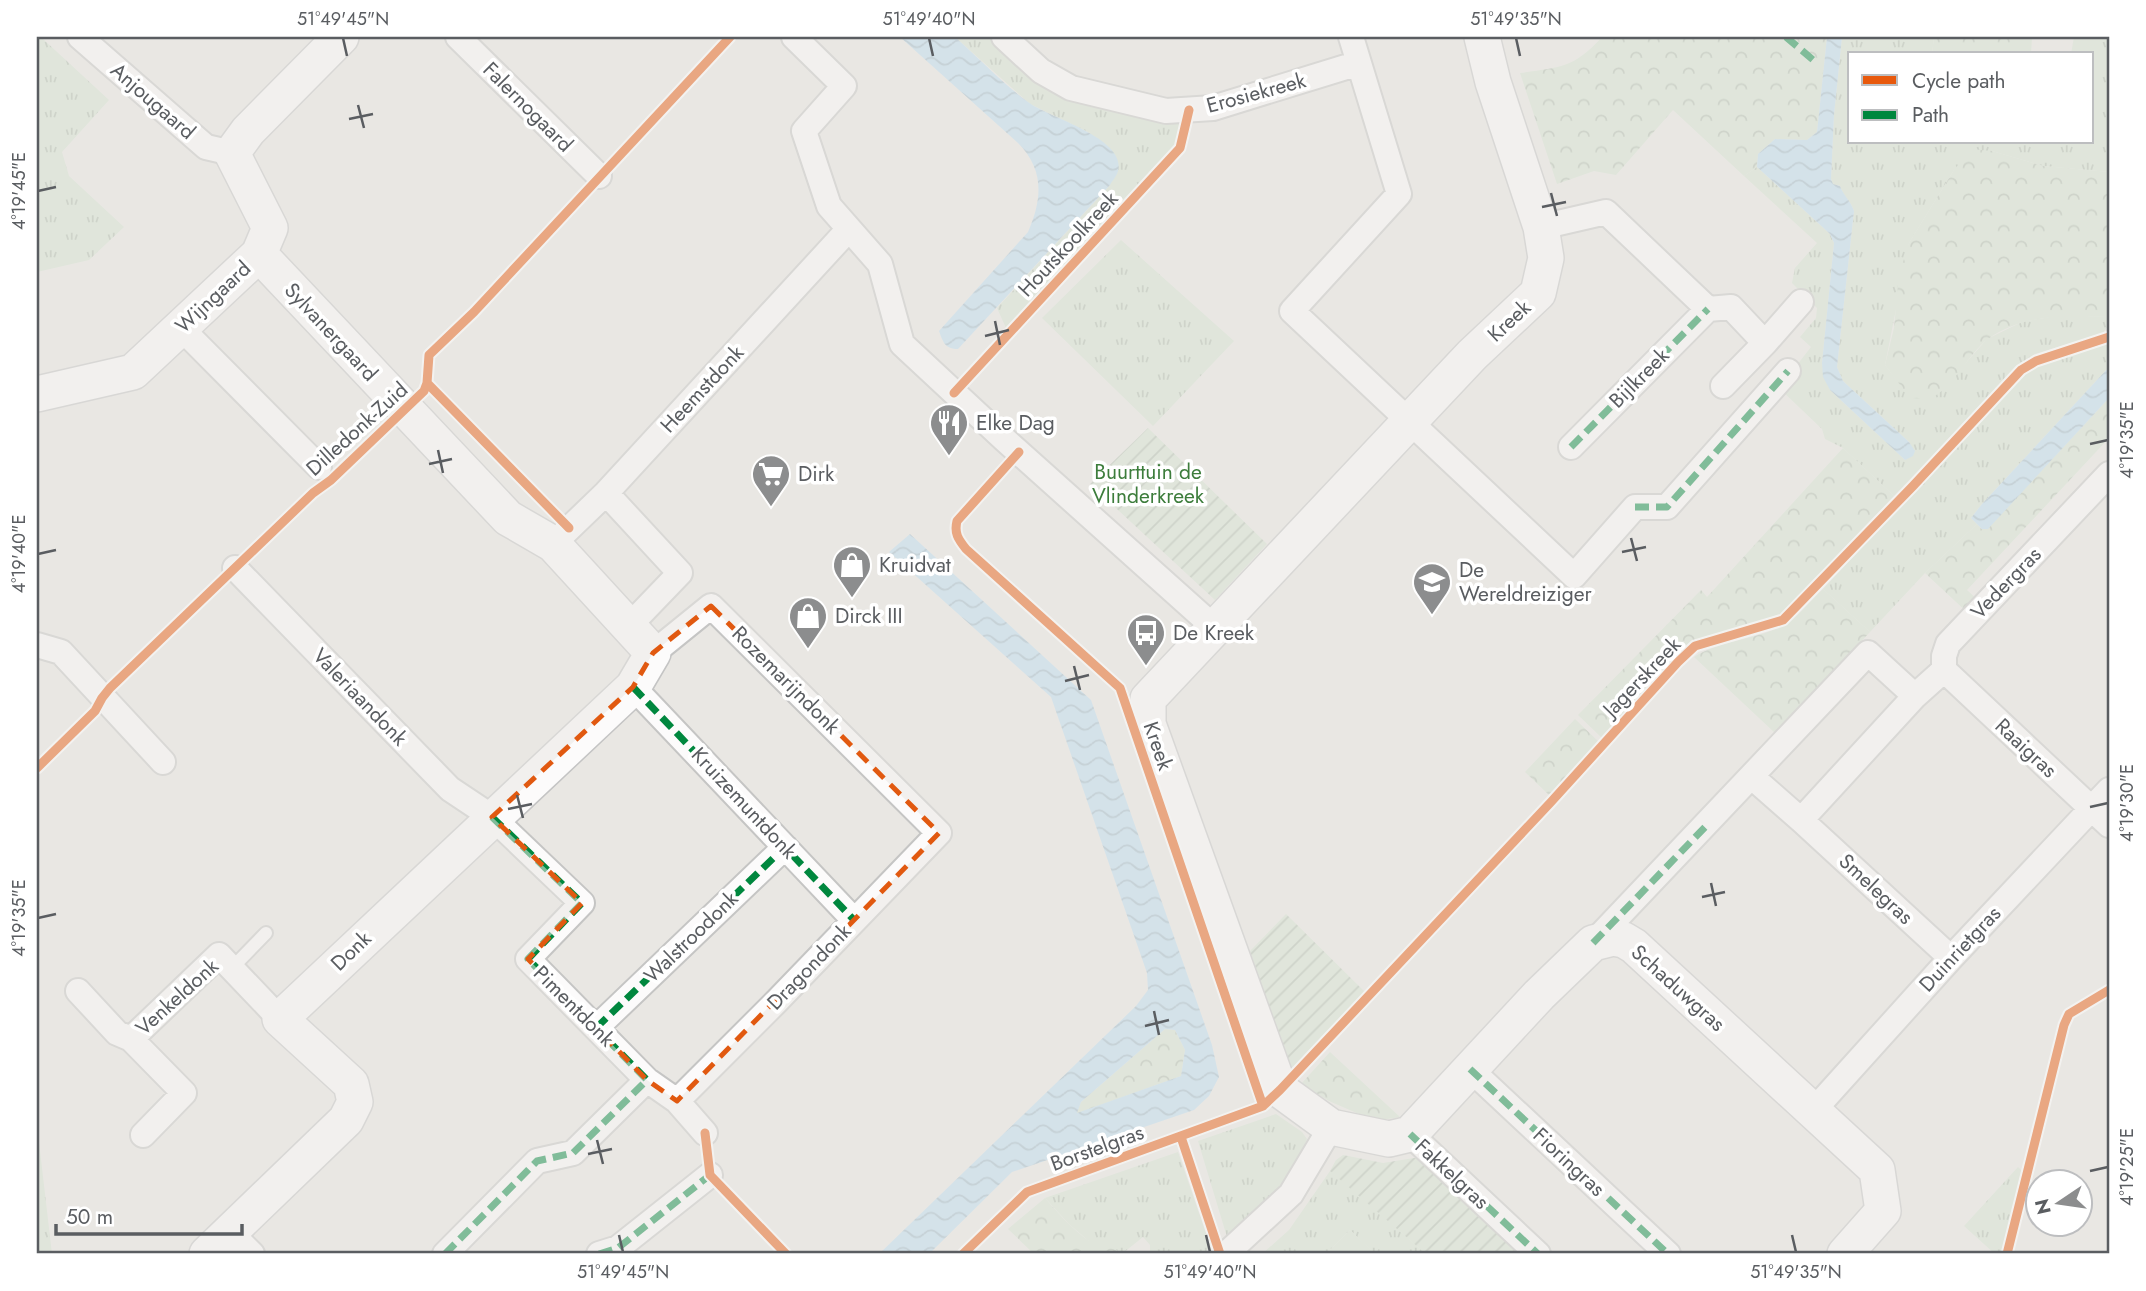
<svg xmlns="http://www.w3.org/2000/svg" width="2146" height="1291" font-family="Jost,sans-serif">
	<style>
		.grass { fill: url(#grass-tufts) }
		.forest { fill: url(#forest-crowns) }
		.garden { fill: url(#garden-furrows) }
		.pitch { fill: #d4e3d0 }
		.water { fill: url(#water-waves); fill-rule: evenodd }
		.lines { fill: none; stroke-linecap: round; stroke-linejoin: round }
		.lane-casing { stroke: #c5c5c4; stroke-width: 16 }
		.street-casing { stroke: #c5c5c4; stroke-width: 28 }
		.secondary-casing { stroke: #c4c4c4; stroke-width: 38 }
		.lane { stroke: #fcfbfb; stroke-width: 12 }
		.street { stroke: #fcfbfb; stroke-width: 24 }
		.secondary { stroke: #fcfbfb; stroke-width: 35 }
		.quiet { stroke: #00873e; stroke-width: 7; stroke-dasharray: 14 7; stroke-linecap: butt }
		.cycleway-casing { stroke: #fff; stroke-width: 13 }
		.cycleway { stroke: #e8590c; stroke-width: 9 }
		.marked { fill: none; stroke: #e15910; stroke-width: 5; stroke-dasharray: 14 9; stroke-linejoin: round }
		.ticks { fill: none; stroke: #5a5d61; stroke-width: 2.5 }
		.labels { text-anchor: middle; stroke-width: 7; stroke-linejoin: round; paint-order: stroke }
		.street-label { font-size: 21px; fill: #5a5d61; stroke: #fff }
		.poi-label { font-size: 21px; fill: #5a5d61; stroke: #fff; text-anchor: start }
		.park-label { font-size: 21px; fill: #3d7d3c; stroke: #fff }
		.neatline { fill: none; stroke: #5a5d61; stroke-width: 2.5 }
		.ticks-label { font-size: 18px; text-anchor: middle; fill: #5a5d61 }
	</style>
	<defs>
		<pattern id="grass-tufts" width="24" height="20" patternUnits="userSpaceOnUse" patternTransform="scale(1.75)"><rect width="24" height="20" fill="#d4e3d0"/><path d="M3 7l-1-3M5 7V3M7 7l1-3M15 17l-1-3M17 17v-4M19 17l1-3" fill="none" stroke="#afbbac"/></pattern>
		<pattern id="forest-crowns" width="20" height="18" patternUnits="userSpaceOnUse" patternTransform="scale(1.75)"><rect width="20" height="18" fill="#d4e3d0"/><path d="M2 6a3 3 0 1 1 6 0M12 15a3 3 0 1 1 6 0" fill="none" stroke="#afbbac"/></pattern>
		<pattern id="garden-furrows" width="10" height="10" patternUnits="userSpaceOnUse" patternTransform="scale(1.75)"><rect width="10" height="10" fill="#d4e3d0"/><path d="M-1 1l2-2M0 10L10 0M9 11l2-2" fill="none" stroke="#afbbac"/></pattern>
		<pattern id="water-waves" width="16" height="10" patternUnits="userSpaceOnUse" patternTransform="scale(1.75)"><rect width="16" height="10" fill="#bbdcf0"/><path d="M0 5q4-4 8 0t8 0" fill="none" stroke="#9bb6c6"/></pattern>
	</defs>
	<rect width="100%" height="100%" fill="#e9e7e3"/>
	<path class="grass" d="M37 37 43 39 109 100 62 152 69 176 124 227 89 260 37 272Z
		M955 37H989L1036 80 1182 119 1177 144 1006 328 997 308 1110 185 1090 133 1030 104Z
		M1842 37H1934L1932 54H1850V142H2092V54H2071L2074 37H2109V172L2043 166 1992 151 1954 170 1909 243 1885 365 1910 397 1941 391 1987 339 2022 322 2061 315 2109 317 2108 326 2103 333 2035 354 2017 366 1894 496 1843 448 1825 439 1822 429 1779 388 1811 347 1800 337 1816 318 1817 308 1792 283 1795 268 1817 243 1744 176 1757 167 1830 234 1834 243 1822 363 1830 390 1905 460 1914 451 1909 442 1843 381 1837 367 1854 211C1851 201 1843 196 1840 186L1833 184 1831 179 1834 115Z
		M1121 240 1234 341 1153 426 1042 318Z
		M2105 343 2109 344V367L1982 504 1971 518 1977 524 1925 573 1870 632 1823 589 2024 374 2042 363Z
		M1276 1114 1302 1132 1307 1139 1292 1176 1227 1237 1198 1141Z
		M37 1125 52 1254H37Z
		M1178 1152 1210 1245 1205 1254H1150V1245L1143 1237 1123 1253 1091 1243 1069 1224 1045 1198Z
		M2018 1167 2022 1171 2001 1254H1995L1964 1226Z
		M1330 1171 1339 1178 1426 1254H1375L1350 1230 1326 1254H1262L1289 1230Z"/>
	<path class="forest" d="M1602 37H1827L1817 132 1807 140 1775 139 1758 154 1757 167 1744 176 1673 110 1616 175 1594 171 1557 184 1520 73C1560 67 1573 69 1602 37Z
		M1934 37H2032L2031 54H1932Z
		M1971 149 1992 151 2043 166 2109 172V317C2067 316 2024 313 1988 339 1969 352 1948 397 1926 399 1921 399 1915 398 1910 398L1885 365 1894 328 1899 275 1909 243 1954 170Z
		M2109 398V438L1967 590 1981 603 1970 615 1925 573 1977 524 1982 529 1988 528Z
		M1843 448 1894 496 1781 614 1693 643 1683 651 1602 738 1578 715 1701 590 1707 597Z
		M1823 589 1870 632 1775 733 1694 657C1721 640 1755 640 1782 626 1798 618 1810 601 1823 589Z
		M1575 719 1599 742 1549 795 1525 772Z
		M1165 1029 1175 1030 1185 1050 1181 1076 1076 1114 1081 1102Z
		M1330 1052 1400 1117 1375 1121 1329 1101 1301 1084Z
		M1045 1198C1058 1213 1072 1229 1089 1241 1099 1247 1114 1247 1124 1254H1034L1008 1229Z"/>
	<path class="garden" d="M1148 428 1267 544 1215 600 1090 484Z
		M1286 914 1366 993 1290 1071 1250 951Z
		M1343 1155 1383 1163 1420 1157 1519 1254H1426L1330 1171 1336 1160Z"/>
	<path class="pitch" d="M1350 1230 1375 1254H1326Z"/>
	<path class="water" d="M900 37H955C979 58 1002 83 1028 102 1047 117 1127 138 1118 171 1117 176 1112 181 1110 185L958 349C945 349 943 342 939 331L1028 232C1042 200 1045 170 1018 143Z
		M1827 37H1842L1834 115 1831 179 1833 184 1840 186C1843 195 1851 201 1854 211L1837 367 1843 381 1909 442 1915 451 1913 456 1905 460 1830 390 1823 377 1822 363 1834 243 1830 234 1757 167 1758 154 1775 139 1807 140 1817 132Z
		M2109 367V398L1988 529H1982L1971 518 1982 504Z
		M910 534 1091 700 1212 1045 1219 1077 1209 1096 1194 1110 1012 1172 929 1254H879L1136 1006 1148 990 1147 973 1051 697 889 552ZM1165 1029 1175 1030 1185 1050 1181 1076 1077 1113 1081 1102Z"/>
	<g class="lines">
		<defs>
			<path id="lane" d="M232 968 266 933"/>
			<path id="street" d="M80 37 206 147 232 153
				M458 37 599 176
				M794 37 844 86 804 131 829 206 880 264 902 344 1004 439 1215 628
				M1004 37 1041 71 1071 88 1166 111 1213 108 1359 63
				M1351 37 1399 194 1292 311 1574 576 1635 507H1667L1788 371
				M1541 227 1606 212 1708 309 1731 307 1765 343 1723 386
				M180 327 319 467
				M1765 343 1801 302
				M1571 447 1708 309
				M606 493 680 573 629 626
				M553 544 606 493 848 230
				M235 568 450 789 492 817 582 903 528 959 647 1080 677 1101 705 1133
				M37 645 61 652 163 762
				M653 653 711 606 939 833 776 1002 677 1101
				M1944 670 2109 825
				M633 687 854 920
				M1752 777 1801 820 1915 696 1944 670V656L1948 644 2109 474
				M1801 820 1951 958
				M1593 943 1868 653 1915 696
				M78 991 117 1033 131 1039
				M596 1028 785 847
				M1470 1069 1668 1254
				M1813 1111 1951 958 2109 790
				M1410 1134 1538 1254
				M143 1135 184 1093 131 1039 219 955 280 1019
				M230 1232 252 1254
				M445 1254 537 1161 573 1153 647 1080
				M599 1254 618 1248 710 1175
				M1226 1254 1291 1194 1331 1127"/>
			<path id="secondary" d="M1482 37 1493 82 1541 227 1546 258 1538 293 1472 355 1148 699V724L1280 1090 1331 1127 1389 1139 1410 1134 1539 995 1593 943 1613 938 1624 940 1634 946 1877 1170 1883 1211 1845 1254
				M37 394 133 372 259 254 270 228 232 153 248 131 341 37
				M207 1254 346 1120 355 1102 351 1084 280 1019 633 687 653 653 553 544 508 518 259 254"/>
		</defs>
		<use href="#lane" class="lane-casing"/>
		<use href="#street" class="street-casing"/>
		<use href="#secondary" class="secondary-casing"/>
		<use href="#lane" class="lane"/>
		<use href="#street" class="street"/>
		<use href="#secondary" class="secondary"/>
		<path class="quiet" d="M1786 37 1818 64
			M1571 447 1708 309
			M1635 507H1667L1788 371
			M633 687 854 920
			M1593 943 1708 824
			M596 1028 785 847
			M1470 1069 1668 1254
			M1410 1134 1538 1254
			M445 1254 537 1161 573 1153 647 1080 528 959 582 903 492 817
			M599 1254 618 1248 710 1175"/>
		<defs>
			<path id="cycleway" d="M427 383 569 528
				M954 393 1180 148 1189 110
				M1019 452 957 521C954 533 958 539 966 549L1120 688 1263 1106 1280 1090 1551 802 1678 662 1695 646 1783 620 1913 486 2021 370 2036 361 2109 337
				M37 768 95 711 102 698 110 688 313 493 331 480 424 391 427 383 429 355 474 312 730 37
				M705 1133 710 1175 786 1254
				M1181 1137 1220 1254
				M963 1254 1027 1192 1263 1106
				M2007 1254 2064 1025 2069 1014 2109 990"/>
		</defs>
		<use href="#cycleway" class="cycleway-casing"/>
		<use href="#cycleway" class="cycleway"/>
	</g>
	<path d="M0 0H2146V1291H0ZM711 606 939 833 677 1101 647 1080 528 959 582 903 492 817 633 687 653 653Z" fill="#e9e7e3" fill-opacity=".55" fill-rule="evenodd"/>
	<path class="marked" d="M711 606 939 833 677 1101 647 1080 528 959 582 903 492 817 633 687 653 653Z"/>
	<path class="ticks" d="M343 38 347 56M929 38 933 56M1516 38 1520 56M358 105 364 128M349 119 373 114M38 191 56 187M1551 193 1557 216M1542 207 1566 202M995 321 1000 345M985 336 1009 330M2090 444 2108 440M438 450 443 473M429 464 452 459M1631 538 1637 561M1622 552 1646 547M38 554 56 550M1074 666 1080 690M1065 681 1089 675M517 795 523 818M2090 807 2108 803M508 809 532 804M1711 883 1716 906M1702 897 1725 892M38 918 56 914M1154 1011 1159 1035M1145 1026 1169 1020M597 1140 603 1164M588 1154 612 1149M2090 1171 2108 1167M619 1235 623 1252M1206 1235 1210 1252M1792 1235 1796 1252"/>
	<defs>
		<symbol id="restaurant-pin" viewBox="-11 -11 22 30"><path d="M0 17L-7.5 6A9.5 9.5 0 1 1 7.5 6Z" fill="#8c8d8e" stroke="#fff"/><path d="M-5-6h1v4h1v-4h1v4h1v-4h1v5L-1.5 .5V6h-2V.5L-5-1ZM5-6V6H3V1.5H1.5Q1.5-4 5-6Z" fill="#fff"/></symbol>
		<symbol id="supermarket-pin" viewBox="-11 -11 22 30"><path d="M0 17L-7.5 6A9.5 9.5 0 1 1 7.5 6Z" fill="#8c8d8e" stroke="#fff"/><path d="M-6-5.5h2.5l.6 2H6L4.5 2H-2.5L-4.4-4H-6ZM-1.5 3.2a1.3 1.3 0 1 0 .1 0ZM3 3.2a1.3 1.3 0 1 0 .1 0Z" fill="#fff"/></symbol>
		<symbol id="shop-pin" viewBox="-11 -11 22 30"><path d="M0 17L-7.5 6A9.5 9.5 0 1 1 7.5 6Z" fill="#8c8d8e" stroke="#fff"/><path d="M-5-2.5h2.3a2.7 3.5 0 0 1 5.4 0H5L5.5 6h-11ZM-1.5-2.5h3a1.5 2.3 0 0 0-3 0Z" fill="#fff"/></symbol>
		<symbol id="school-pin" viewBox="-11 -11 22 30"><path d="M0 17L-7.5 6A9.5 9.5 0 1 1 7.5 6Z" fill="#8c8d8e" stroke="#fff"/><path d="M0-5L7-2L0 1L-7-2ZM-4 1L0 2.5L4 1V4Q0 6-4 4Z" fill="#fff"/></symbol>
		<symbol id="bus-pin" viewBox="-11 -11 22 30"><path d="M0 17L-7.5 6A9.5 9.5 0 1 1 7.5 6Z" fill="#8c8d8e" stroke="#fff"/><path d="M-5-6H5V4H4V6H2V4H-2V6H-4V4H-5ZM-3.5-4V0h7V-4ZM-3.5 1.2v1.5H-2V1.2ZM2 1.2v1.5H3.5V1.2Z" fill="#fff"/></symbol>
	</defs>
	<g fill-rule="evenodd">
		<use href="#restaurant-pin" x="927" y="401" width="44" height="60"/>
		<use href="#supermarket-pin" x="749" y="452" width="44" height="60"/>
		<use href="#shop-pin" x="830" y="543" width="44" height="60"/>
		<use href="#school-pin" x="1410" y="560" width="44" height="60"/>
		<use href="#shop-pin" x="786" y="594" width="44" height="60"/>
		<use href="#bus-pin" x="1124" y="611" width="44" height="60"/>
	</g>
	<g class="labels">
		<g class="street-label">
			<text transform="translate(1256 93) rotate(-15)" y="7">Erosiekreek</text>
			<text transform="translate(153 101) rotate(41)" y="7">Anjougaard</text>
			<text transform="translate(528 107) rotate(45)" y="7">Falernogaard</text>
			<text transform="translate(1068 244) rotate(-47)" y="7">Houtskoolkreek</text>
			<text transform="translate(213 297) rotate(-43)" y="7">Wijngaard</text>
			<text transform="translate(1509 321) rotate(-43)" y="7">Kreek</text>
			<text transform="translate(331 332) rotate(47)" y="7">Sylvanergaard</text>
			<text transform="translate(1639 378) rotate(-45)" y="7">Bijlkreek</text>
			<text transform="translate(702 389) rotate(-47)" y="7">Heemstdonk</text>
			<text transform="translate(357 429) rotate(-42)" y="7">Dilledonk-Zuid</text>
			<text transform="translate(2006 583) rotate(-46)" y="7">Vedergras</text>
			<text transform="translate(1642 677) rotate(-46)" y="7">Jagerskreek</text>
			<text transform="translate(786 680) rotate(45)" y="7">Rozemarijndonk</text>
			<text transform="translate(360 697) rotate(46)" y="7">Valeriaandonk</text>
			<text transform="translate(1158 746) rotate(71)" y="7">Kreek</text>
			<text transform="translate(2026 748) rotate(43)" y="7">Raaigras</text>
			<text transform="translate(744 803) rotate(47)" y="7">Kruizemuntdonk</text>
			<text transform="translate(1876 889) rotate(43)" y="7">Smelegras</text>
			<text transform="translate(691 937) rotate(-44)" y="7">Walstroodonk</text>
			<text transform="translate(1960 949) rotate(-47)" y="7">Duinrietgras</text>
			<text transform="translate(351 951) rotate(-44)" y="7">Donk</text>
			<text transform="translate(809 967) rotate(-46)" y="7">Dragondonk</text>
			<text transform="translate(1678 988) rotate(42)" y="7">Schaduwgras</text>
			<text transform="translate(177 997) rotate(-42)" y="7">Venkeldonk</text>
			<text transform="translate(574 1006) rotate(45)" y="7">Pimentdonk</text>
			<text transform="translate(1097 1148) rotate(-20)" y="7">Borstelgras</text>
			<text transform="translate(1569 1162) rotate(43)" y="7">Fioringras</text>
			<text transform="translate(1452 1174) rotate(43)" y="7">Fakkelgras</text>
		</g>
		<g class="poi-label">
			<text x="976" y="430">Elke Dag</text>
			<text x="798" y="481">Dirk</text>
			<text x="879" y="572">Kruidvat</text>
			<text x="1459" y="577">De<tspan x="1459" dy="24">Wereldreiziger</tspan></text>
			<text x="835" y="623">Dirck III</text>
			<text x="1173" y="640">De Kreek</text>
		</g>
		<g class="park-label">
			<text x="1148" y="479">Buurttuin de<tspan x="1148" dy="24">Vlinderkreek</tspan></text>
		</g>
	</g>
	<rect width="2146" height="1291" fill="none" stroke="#ffffff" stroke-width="77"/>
	<rect x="1848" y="52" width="245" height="91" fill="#ffffff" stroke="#bdbec0" stroke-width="2"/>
	<rect x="1862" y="75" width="35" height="10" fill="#e8590c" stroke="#bdbec0" stroke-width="2"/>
	<text x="1912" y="88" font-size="21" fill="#5a5d61">Cycle path</text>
	<rect x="1862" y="110" width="35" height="10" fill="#00873e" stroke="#bdbec0" stroke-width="2"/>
	<text x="1912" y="122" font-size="21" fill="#5a5d61">Path</text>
	<g transform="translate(2059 1203) rotate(257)"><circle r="33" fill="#ffffff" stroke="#bdbec0" stroke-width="2"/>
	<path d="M0-5L12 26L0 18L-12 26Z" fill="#8c8d8e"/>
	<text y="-10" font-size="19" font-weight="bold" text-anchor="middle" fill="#5a5d61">N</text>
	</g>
	<path d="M56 1224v10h186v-10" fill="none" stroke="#5a5d61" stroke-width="3.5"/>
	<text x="66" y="1224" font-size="21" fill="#5a5d61" stroke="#ffffff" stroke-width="5" paint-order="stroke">50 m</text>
	<rect x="38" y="38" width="2070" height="1214" class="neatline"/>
	<g class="ticks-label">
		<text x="343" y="25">51°49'45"N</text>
		<text x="929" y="25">51°49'40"N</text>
		<text x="1516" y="25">51°49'35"N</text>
		<text transform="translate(19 191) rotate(-90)" y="6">4°19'45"E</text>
		<text transform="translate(2127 440) rotate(-90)" y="6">4°19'35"E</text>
		<text transform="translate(19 554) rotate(-90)" y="6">4°19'40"E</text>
		<text transform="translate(2127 803) rotate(-90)" y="6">4°19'30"E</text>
		<text transform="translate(19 918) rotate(-90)" y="6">4°19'35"E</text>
		<text transform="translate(2127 1167) rotate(-90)" y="6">4°19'25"E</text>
		<text x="623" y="1278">51°49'45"N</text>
		<text x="1210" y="1278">51°49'40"N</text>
		<text x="1796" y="1278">51°49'35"N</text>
	</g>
</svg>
